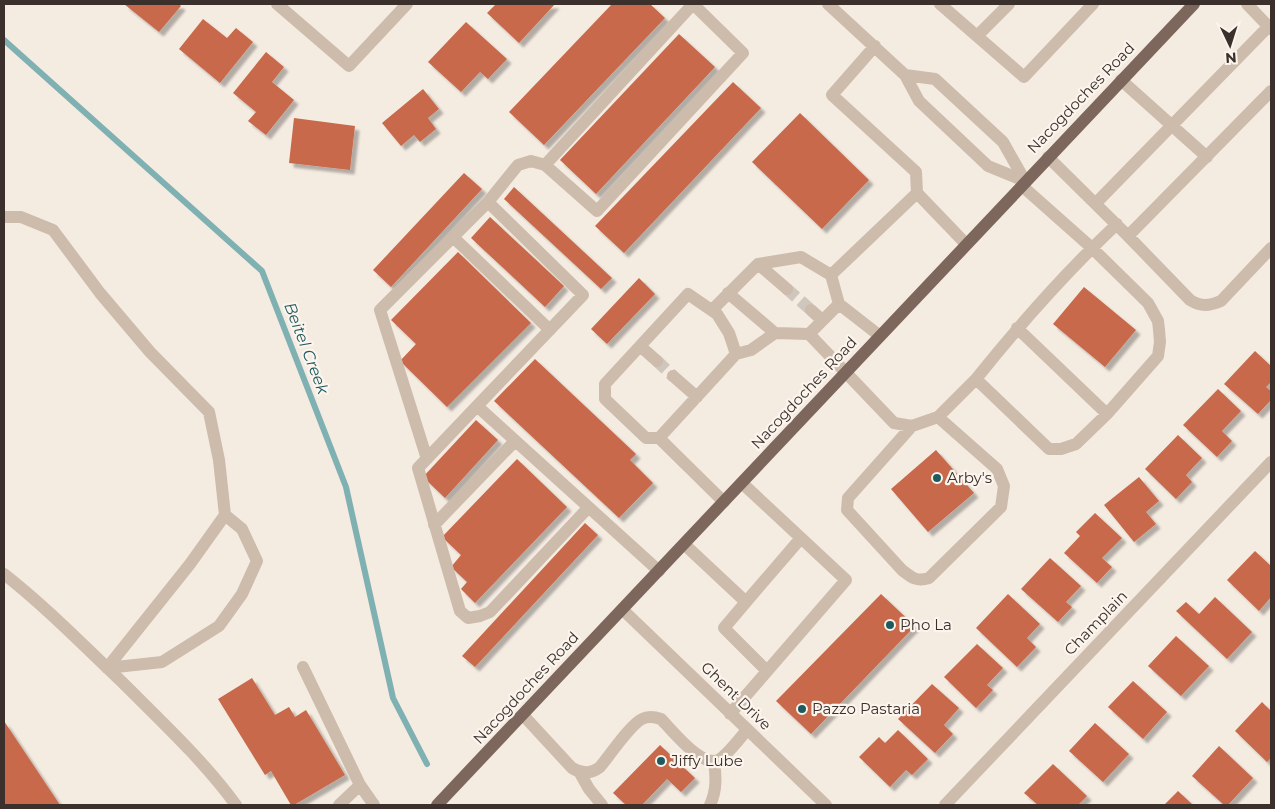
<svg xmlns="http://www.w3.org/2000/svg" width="1275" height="809" font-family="Montserrat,sans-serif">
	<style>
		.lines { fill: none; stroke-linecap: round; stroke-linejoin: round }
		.stream { stroke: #7fb0b2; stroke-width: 6 }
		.building { fill: #c8694b; filter: url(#shadow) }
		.minor-tunnel { stroke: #cfc6bd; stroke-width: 12; stroke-dasharray: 12 6; stroke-linecap: butt }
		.minor { stroke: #cdbbac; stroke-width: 12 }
		.major { stroke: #7d675c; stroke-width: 12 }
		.poi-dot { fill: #1f5a5e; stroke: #fbf5ee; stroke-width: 2 }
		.labels { text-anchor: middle; stroke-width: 4.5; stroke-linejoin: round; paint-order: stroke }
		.street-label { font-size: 15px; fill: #3b302b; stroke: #fbf5ee }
		.poi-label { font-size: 15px; fill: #3b302b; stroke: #fbf5ee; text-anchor: start }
		.water-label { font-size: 16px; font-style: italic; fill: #1f5a5e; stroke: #fbf5ee }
	</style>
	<defs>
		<filter id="shadow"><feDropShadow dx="4.5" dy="4.5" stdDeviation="1" flood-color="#0004"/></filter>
	</defs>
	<rect width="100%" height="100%" fill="#f4ebe1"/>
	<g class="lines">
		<path class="stream" d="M4 40 262 271 346 487 393 698 427 764"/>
	</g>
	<path class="building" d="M124 4H179L181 6 159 32Z
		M496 4H555L519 43 487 13Z
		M612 4H650L665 18 544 145 509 112Z
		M203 19 227 38 236 28 253 42 220 83 179 49Z
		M466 22 507 59 488 79 480 72 461 92 428 62Z
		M679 34 715 67 596 194 560 160Z
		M266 52 284 67 272 82 294 100 266 135 248 121 256 112 233 93Z
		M733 82 761 108 624 253 595 226Z
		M423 89 439 109 428 118 436 129 420 142 414 135 401 146 382 123Z
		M800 113 869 180 822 229 752 162Z
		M294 118 355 126 350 170 289 163Z
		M464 173 482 189 391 287 373 270Z
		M514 187 612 278 601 289 504 199Z
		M490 217 564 286 545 307 471 238Z
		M458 252 531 323 447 407 400 361 416 344 391 320Z
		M639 278 655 294 607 344 591 329Z
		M1084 287 1136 330 1105 367 1053 324Z
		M1255 351 1271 366V382L1266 387 1271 391V400L1258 414 1224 384Z
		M535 359 636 454 630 460 653 483 619 518 494 401Z
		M1218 389 1241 411 1222 431 1232 441 1217 457 1183 425Z
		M476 420 498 440 445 498 423 477Z
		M1178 435 1202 458 1186 475 1192 482 1176 499 1145 469Z
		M936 450 974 493 928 532 891 489Z
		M517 459 567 507 475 603 461 589 467 582 451 567 461 555 442 537Z
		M1139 477 1159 501 1146 512 1156 524 1134 542 1104 505Z
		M1095 513 1122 538 1102 558 1112 567 1097 583 1064 553 1080 536 1076 532Z
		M585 523 598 535 475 667 462 656Z
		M1255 551 1271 566V597L1259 611 1227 580Z
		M1050 558 1081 586 1066 602 1072 607 1058 622 1021 589Z
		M881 594 915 626 811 734 776 701Z
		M1008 594 1040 624 1027 638 1036 647 1017 667 976 628Z
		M1215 597 1252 632 1227 659 1176 611 1186 602 1199 614Z
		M1176 636 1209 666 1181 696 1148 666Z
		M977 644 1003 668 987 685 993 690 976 708 944 677Z
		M252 678 275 715 289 707 295 717 306 710 345 775 294 805H291L271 771 265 775 218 699Z
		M1133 681 1167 712 1143 739 1108 707Z
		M932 684 959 708 944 725 953 734 935 753 898 719Z
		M1262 702 1271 711V758L1267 762 1235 731Z
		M4 721 60 805H4Z
		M1095 723 1129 754 1103 782 1069 751Z
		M898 730 928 759 912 775 906 770 890 787 859 757 879 737 885 743Z
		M660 745 695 778 681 792 667 779 642 805H626L613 793Z
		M1219 746 1253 778 1228 805H1224L1192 776Z
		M1053 764 1087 796 1078 805H1038L1024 793Z
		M1178 791 1193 805H1164Z"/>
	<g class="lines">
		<path class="minor-tunnel" d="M787 289 811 310
			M657 361 673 376"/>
		<path class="minor" d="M277 4 349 66 407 4
			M828 4 905 75 919 101 988 166 1025 181
			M940 4 1024 77 1093 4
			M1247 4 1271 29
			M977 36 1009 4
			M875 46 832 95 916 172 917 193
			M905 75 935 79 1003 142 1025 181
			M1121 80 1207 157
			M1048 157 1128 236 1271 91
			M1021 185 1092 248 1148 303 1158 321 1159 330 1160 342 1158 356 1107 414 1076 444 1061 449H1049L976 379C1020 324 1066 272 1117 224
			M488 202 518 165 531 161 545 165 597 211 743 53 693 4 545 165
			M1096 203 1269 26
			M4 217H21L53 230 100 293 150 352 209 412 219 460 225 515 242 529 257 561 242 594 219 626 162 662 107 668
			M1128 236 1190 300C1201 307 1209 306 1221 301L1271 248
			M453 237 550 330
			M758 264 787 289
			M831 275 917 193 966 244
			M728 293 775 333
			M712 310 758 264 801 257 831 275 839 304 880 336
			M811 310 822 320
			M1017 328 1107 414
			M809 334 839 304
			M640 346 657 361
			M673 376 697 397
			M912 426 848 498 847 510 902 570C912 578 917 582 929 578L1001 507 1004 486 997 469 938 417
			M659 438H646L605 399V384L688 294 717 314 729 333 736 354
			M427 459 380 310 488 202 583 295 477 406
			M724 502 659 438 736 354 751 350 775 333 809 334 894 423 912 426 938 417 976 379
			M588 508 490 612 480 616 468 618 460 611 418 468 477 406 659 571
			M434 525 515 441
			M684 544 746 602 724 628 767 671
			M4 574C46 607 83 645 122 682 162 722 203 760 236 805
			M746 602 801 538
			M623 610 826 805
			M303 667 360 785
			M107 668 190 564 225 515
			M730 714 846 580 742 483
			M523 715 572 768C582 774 591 774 600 767 610 755 630 725 642 719 648 716 655 717 661 719 673 731 703 770 720 759 729 753 740 738 747 730
			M580 773 589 789 602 805
			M339 805 360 785 374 805
			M710 805C717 790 716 777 714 761
			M945 805 1271 462"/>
		<path class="major" d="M437 805 1194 4"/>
	</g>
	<g class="poi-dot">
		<circle cx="937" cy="478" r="5"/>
		<circle cx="890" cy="625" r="5"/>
		<circle cx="802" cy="709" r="5"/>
		<circle cx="661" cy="761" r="5"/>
	</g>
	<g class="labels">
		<g class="street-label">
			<text transform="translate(1081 98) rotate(-46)" y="5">Nacogdoches Road</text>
			<text transform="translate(804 393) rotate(-47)" y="5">Nacogdoches Road</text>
			<text transform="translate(1096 623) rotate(-46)" y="5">Champlain</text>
			<text transform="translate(526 688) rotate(-47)" y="5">Nacogdoches Road</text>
			<text transform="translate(736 696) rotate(44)" y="5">Ghent Drive</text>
		</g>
		<g class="poi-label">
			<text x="947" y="483">Arby's</text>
			<text x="900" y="630">Pho La</text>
			<text x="812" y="714">Pazzo Pastaria</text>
			<text x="671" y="766">Jiffy Lube</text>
		</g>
		<g class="water-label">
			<text transform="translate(307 348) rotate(69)" y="6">Beitel Creek</text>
		</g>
	</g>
	<rect width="1275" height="809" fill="none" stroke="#3b302b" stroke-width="10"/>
	<g transform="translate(1230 45) rotate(176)" stroke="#fbf5ee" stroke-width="4" paint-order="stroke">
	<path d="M0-4L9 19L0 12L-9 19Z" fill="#3b302b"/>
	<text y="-8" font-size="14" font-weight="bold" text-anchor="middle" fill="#3b302b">N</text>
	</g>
</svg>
